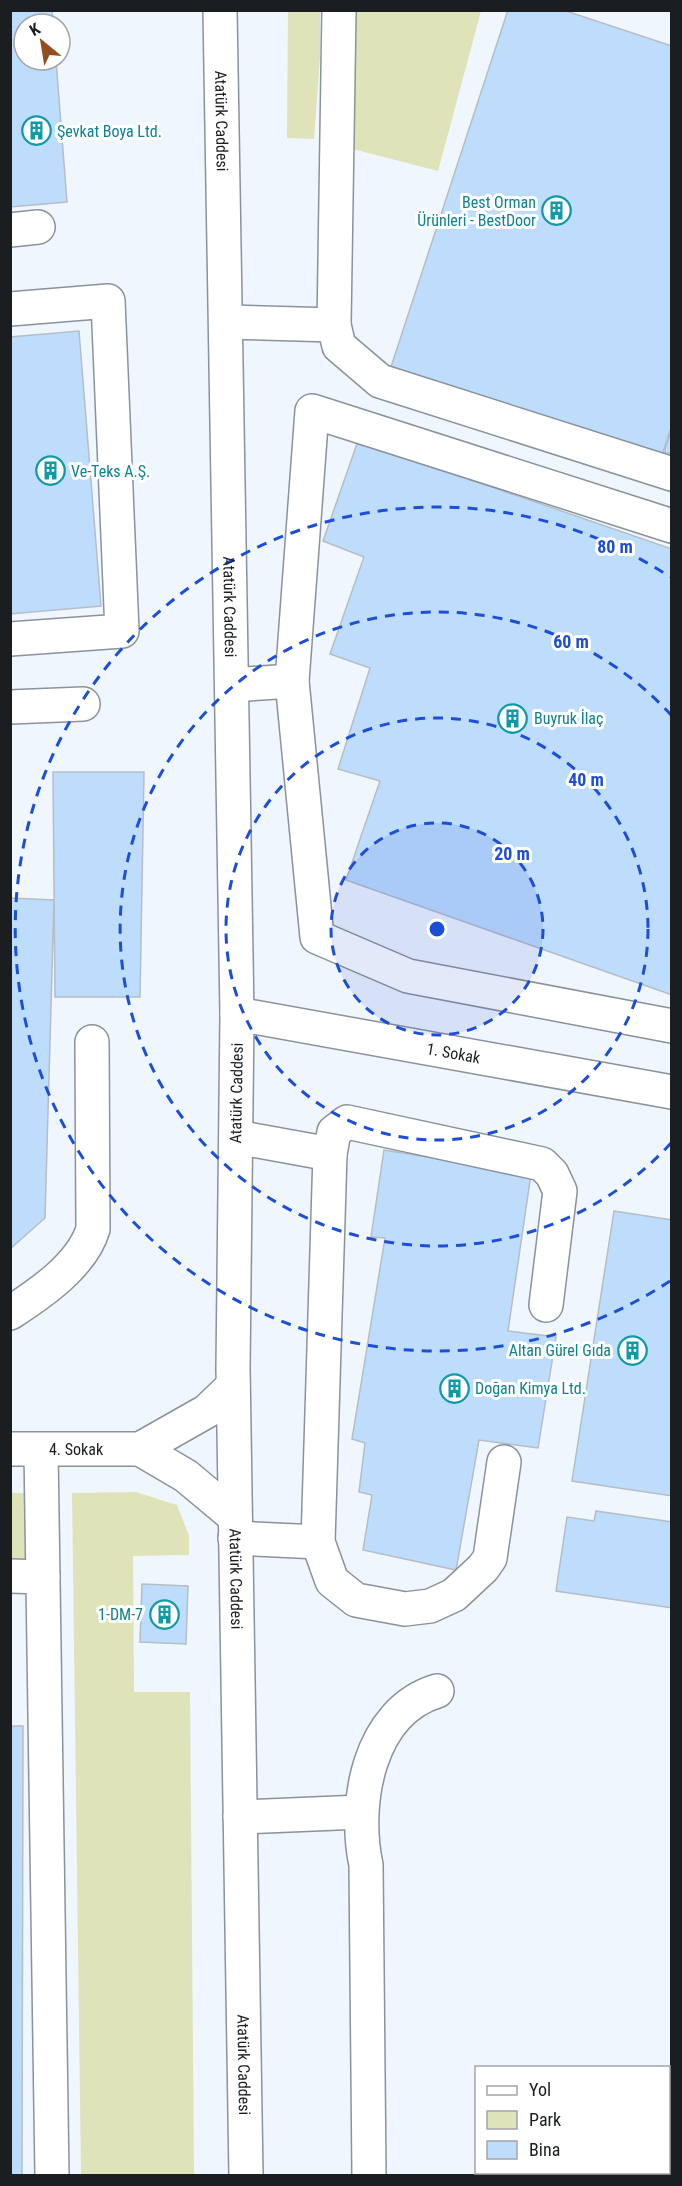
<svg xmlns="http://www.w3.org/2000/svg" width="682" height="2186" font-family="'Roboto Condensed',sans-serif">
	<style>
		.green { fill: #dee3ba }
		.building { fill: #beddfd; stroke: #b5bdc6; stroke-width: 1.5 }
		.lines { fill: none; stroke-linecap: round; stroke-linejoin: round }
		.minor-casing { stroke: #8a929a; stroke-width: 36 }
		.minor { stroke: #fff; stroke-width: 33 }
		.ring { fill: none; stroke: #1d4ed8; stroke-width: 3; stroke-dasharray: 10 8 }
		.labels { text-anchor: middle; stroke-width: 6; stroke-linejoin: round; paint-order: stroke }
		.street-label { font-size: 16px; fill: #1b1e21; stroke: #fff }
		.culture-label { font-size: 16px; fill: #0d838f; stroke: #fff; text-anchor: start }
		.centre { fill: #1d4ed8; stroke: #fff; stroke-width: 3 }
		.ring-label { font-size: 18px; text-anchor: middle; font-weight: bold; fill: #1d4ed8; stroke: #fff; stroke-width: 6; stroke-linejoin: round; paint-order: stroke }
	</style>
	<rect width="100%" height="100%" fill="#eff6fd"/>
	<path class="green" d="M288 11H320V56L314 139 287 138Z
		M354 11H481L438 171 349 148Z
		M136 1492 177 1505 189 1536V1555L133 1556 134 1692H190L194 2175H81L72 1493Z
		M11 1493H26L27 1577 11 1579Z"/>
	<path class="building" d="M10 10H52L53 24H24V60H56L67 202 10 207Z
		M508 10H563L672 46V425L659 464 388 376Z
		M79 331 101 606 10 614V337Z
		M672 428V454L664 452Z
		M358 441 672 549V995L346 880 380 781 338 769 370 668 330 654 364 557 323 541Z
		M53 772H144L140 997H55Z
		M10 898 54 900 45 1218 10 1249Z
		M384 1150 531 1174 508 1331 556 1337 538 1448 479 1440 456 1570 363 1550 372 1495 359 1492 365 1443 352 1439 385 1238 371 1237Z
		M614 1211 672 1220V1496L572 1481Z
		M596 1511 672 1522V1608L556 1591 567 1517 594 1521Z
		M142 1584 188 1586 186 1644 140 1642Z
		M10 1726H23L22 2176H10Z"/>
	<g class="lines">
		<defs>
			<g id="minor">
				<path id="s1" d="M220 10 237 1014 233 1368 246 2176"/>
				<path d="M10 230 38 227"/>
				<path d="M10 309 108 301 122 631 10 639"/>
				<path d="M227 322 334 325 339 346 380 381 672 474"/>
				<path d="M334 325 339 10"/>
				<path d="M672 526 312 411 292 681 317 937 408 976 672 1026"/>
				<path d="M232 685 292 681"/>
				<path d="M10 707 83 704"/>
				<path id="s2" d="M237 1014 672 1092"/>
				<path d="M236 1137 330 1154"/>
				<path d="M10 1313C41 1293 82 1265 93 1229L92 1042"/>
				<path id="s3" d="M10 1449H140L207 1411 233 1386"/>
				<path d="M140 1449 186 1476 235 1517"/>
				<path d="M41 1450 52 2176"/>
				<path d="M504 1462 490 1558 483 1568 454 1595 430 1606 405 1609 356 1600 332 1581 318 1542 330 1154 334 1132 347 1122 542 1164 552 1174 560 1191 546 1305"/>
				<path d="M235 1538 318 1542"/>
				<path d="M10 1576 43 1577"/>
				<path d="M240 1817 361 1812"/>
				<path d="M369 2176 366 1865C353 1804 368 1712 437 1691"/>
			</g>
		</defs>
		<use href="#minor" class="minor-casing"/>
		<use href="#minor" class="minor"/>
	</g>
	<circle cx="437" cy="929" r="106" fill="#1d4ed8" fill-opacity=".12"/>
	<g class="ring">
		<circle cx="437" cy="929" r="106"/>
		<circle cx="437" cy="929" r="211"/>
		<path d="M671 1143A317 317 0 1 1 671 715"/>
		<path d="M670 1281A422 422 0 1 1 670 577"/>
	</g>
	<defs>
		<symbol id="building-ring" viewBox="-11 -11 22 22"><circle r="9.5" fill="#fff" stroke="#0f9aa8" stroke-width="1.5"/><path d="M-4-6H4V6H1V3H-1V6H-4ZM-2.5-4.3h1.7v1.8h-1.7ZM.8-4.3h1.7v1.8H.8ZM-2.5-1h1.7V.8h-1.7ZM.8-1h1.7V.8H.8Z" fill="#0f9aa8"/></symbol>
	</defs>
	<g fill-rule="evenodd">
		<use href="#building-ring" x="20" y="114" width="33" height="33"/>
		<use href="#building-ring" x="540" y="194" width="33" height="33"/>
		<use href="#building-ring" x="34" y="454" width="33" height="33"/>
		<use href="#building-ring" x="496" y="702" width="33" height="33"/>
		<use href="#building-ring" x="616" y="1334" width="33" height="33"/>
		<use href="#building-ring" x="438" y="1372" width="33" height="33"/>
		<use href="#building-ring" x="148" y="1598" width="33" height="33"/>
	</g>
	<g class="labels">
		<g class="street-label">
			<text dy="6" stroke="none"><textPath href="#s1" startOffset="111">Atatürk Caddesi</textPath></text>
			<text dy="6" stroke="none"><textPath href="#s1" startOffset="597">Atatürk Caddesi</textPath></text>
			<text dy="6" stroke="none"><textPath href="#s2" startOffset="220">1. Sokak</textPath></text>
			<text transform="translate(236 1093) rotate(-89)" y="6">Atatürk Caddesi</text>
			<text dy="6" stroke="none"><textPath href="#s3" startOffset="66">4. Sokak</textPath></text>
			<text dy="6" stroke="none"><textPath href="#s1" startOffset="1569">Atatürk Caddesi</textPath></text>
			<text dy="6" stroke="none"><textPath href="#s1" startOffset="2055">Atatürk Caddesi</textPath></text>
		</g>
		<g class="culture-label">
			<text x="57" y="137">Şevkat Boya Ltd.</text>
			<text x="536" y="208" text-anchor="end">Best Orman<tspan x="536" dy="18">Ürünleri - BestDoor</tspan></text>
			<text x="71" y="477">Ve-Teks A.Ş.</text>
			<text x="534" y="724">Buyruk İlaç</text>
			<text x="611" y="1356" text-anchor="end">Altan Gürel Gıda</text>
			<text x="475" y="1394">Doğan Kimya Ltd.</text>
			<text x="143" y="1620" text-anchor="end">1-DM-7</text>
		</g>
	</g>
	<circle cx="437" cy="929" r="9" class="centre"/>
	<g class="ring-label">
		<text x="615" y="553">80 m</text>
		<text x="571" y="648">60 m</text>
		<text x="586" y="786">40 m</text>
		<text x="512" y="860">20 m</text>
	</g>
	<rect width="682" height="2186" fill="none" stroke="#1b1e21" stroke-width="24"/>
	<rect x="475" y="2066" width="195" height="108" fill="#ffffff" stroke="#a4a5a6" stroke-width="1.5"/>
	<rect x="487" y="2086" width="30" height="9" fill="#ffffff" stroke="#a4a5a6" stroke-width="1.5"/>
	<text x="529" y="2096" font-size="18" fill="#1b1e21">Yol</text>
	<rect x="487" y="2111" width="30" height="18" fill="#dee3ba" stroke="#a4a5a6" stroke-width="1.5"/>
	<text x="529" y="2126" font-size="18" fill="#1b1e21">Park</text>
	<rect x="487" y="2141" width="30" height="18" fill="#beddfd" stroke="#a4a5a6" stroke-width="1.5"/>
	<text x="529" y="2156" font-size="18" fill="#1b1e21">Bina</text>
	<g transform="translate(42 42) rotate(330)"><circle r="28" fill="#ffffff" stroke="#a4a5a6" stroke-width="1.5"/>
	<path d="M0-4.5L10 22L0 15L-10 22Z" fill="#924d22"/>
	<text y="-9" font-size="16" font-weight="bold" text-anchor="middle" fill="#1b1e21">K</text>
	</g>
</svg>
